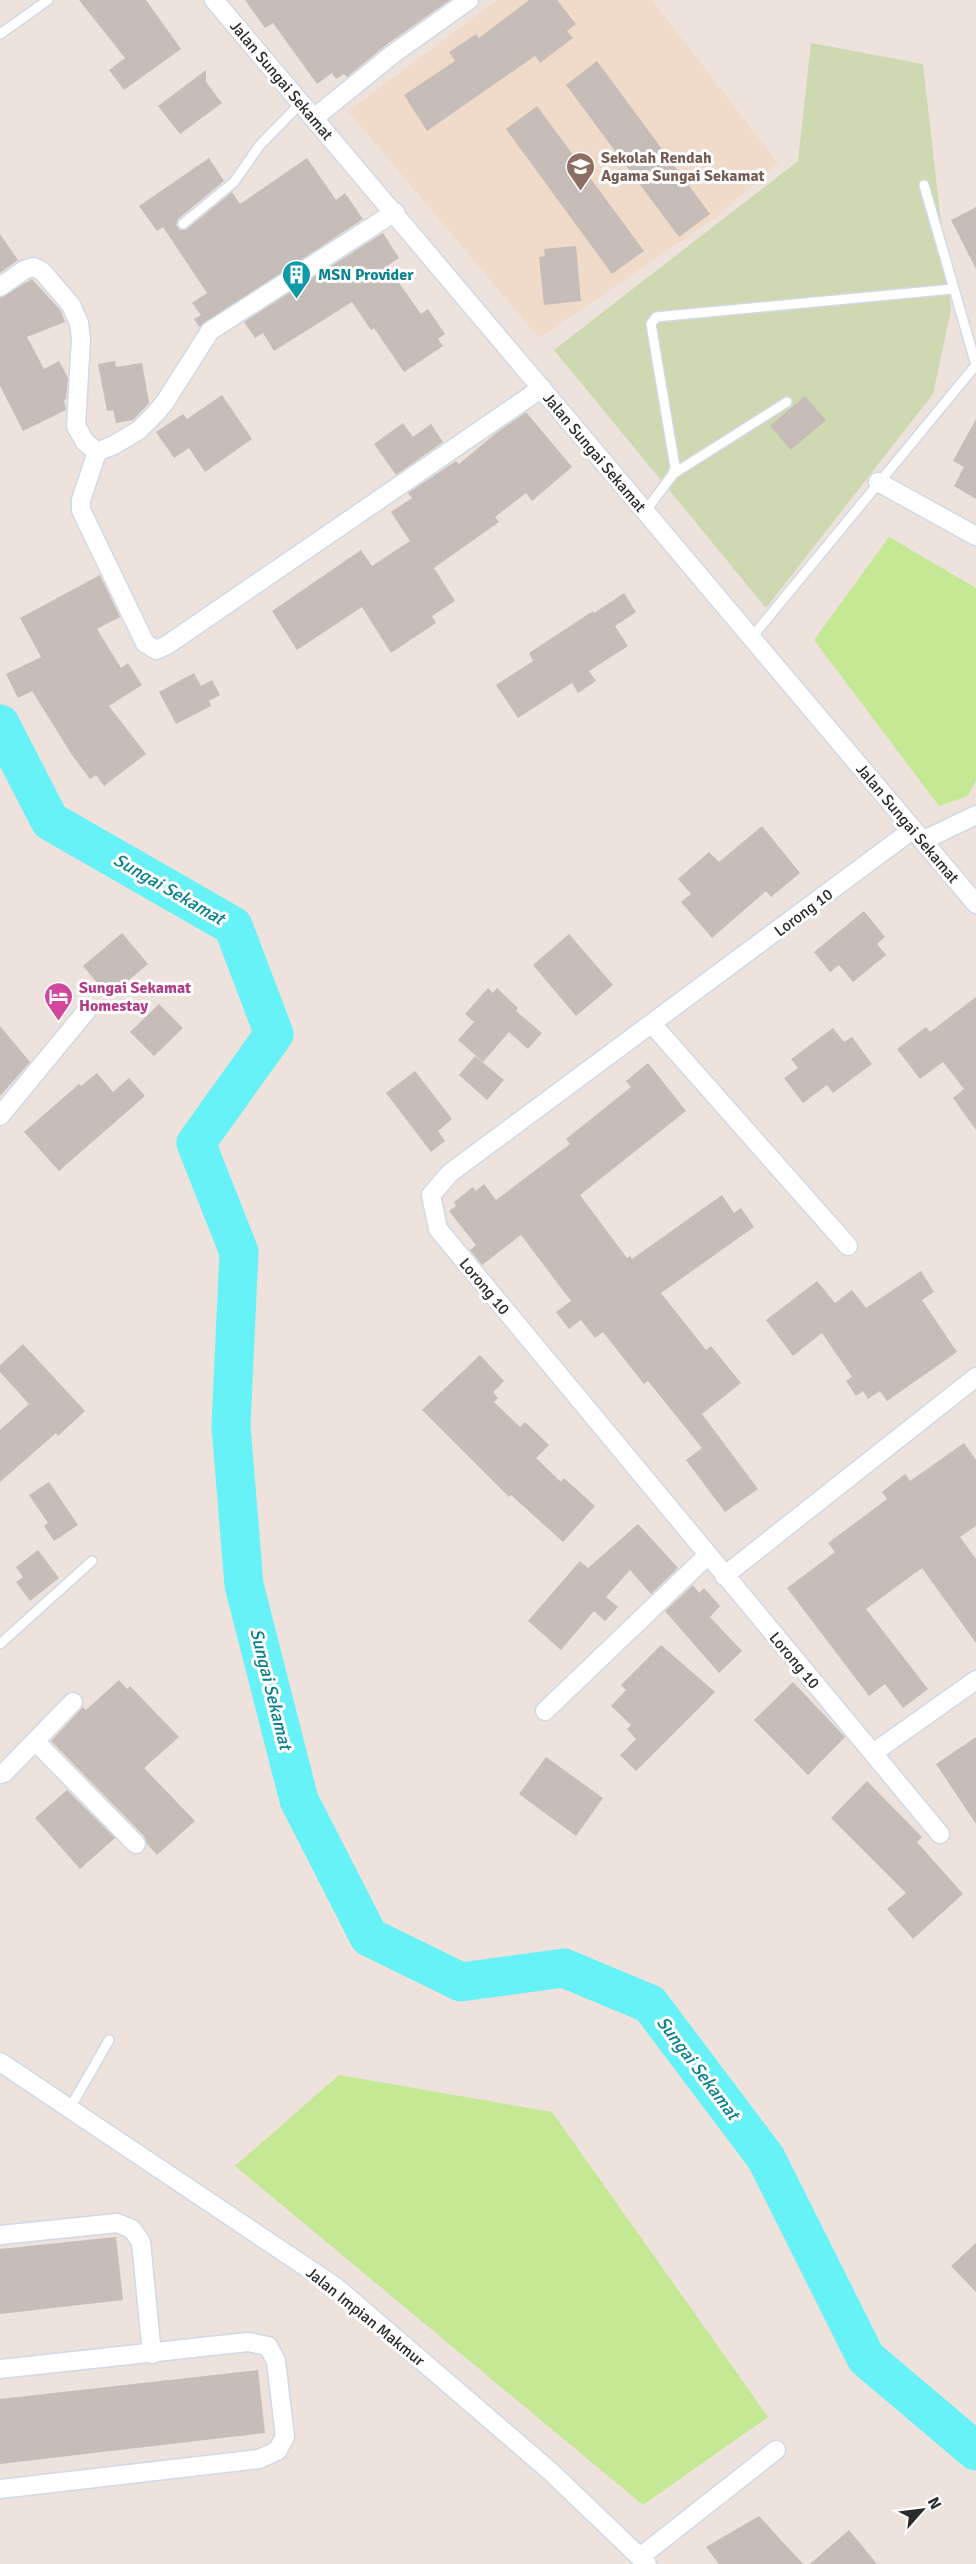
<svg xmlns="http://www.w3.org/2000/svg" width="976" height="2564" font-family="Signika,sans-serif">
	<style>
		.education { fill: #f0dbca }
		.green { fill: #c4e894 }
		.cemetery { fill: #ced9b2 }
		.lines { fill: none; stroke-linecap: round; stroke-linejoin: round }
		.river { stroke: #67f2f7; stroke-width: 39 }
		.building { fill: #c6bcb8 }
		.service-casing { stroke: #d1d9e5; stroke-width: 12 }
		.minor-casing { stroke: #d1d9e5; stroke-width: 21 }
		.service { stroke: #fff; stroke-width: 9 }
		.minor { stroke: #fff; stroke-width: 18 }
		.labels { text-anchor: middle; stroke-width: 6; stroke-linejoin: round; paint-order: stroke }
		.street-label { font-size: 16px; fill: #2b2b2b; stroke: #fff }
		.education-label { font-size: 16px; font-weight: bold; fill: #785e54; stroke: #fff; text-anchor: start }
		.culture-label { font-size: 16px; font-weight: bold; fill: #0d838f; stroke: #fff; text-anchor: start }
		.hotel-label { font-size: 16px; font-weight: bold; fill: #b23c85; stroke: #fff; text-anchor: start }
		.water-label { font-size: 18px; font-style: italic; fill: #06808f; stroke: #fff }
	</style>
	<rect width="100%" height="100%" fill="#eee2dc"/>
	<path class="education" d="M497 0H652L778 163 714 219 539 338 348 111Z"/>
	<path class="green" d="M889 537 976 588V780L968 796 939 806 814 640Z
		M339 2075 552 2112 768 2417 643 2505 235 2166Z"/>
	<path class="cemetery" d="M811 43 923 64 951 310 933 394 766 608 554 350 798 161Z"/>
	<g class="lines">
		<path class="river" d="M0 724 50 821 233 926 274 1034 196 1143 239 1252 231 1426 244 1585 299 1800 369 1937 461 1982 564 1968 650 2004 766 2158 866 2358 976 2451"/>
	</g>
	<path class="building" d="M79 0H146L181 49 124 90 109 70 125 58Z
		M245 0H450L386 45 347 77 344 74 336 79 332 73 317 84 273 23 265 28Z
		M529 0H557L576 24 567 31 573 38 540 63 535 56 427 131 404 95 455 61 449 52 476 34 479 38Z
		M597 61 710 214 679 237 566 85Z
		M206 70V82L222 103 180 134 158 106Z
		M537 106 644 251 612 274 506 129Z
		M209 158 224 181 178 219 176 225 180 230 187 229 232 192 240 204 307 158 336 200 345 193 363 219 199 327 194 319 201 315 192 303 207 293 163 227 157 231 139 206Z
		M976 207V269L951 220Z
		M383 233 399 258 387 266 421 314 428 309 445 334 438 339 443 346 404 372 374 328 371 330 352 302 274 351 263 333 255 338 244 322Z
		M0 234 18 260 0 273Z
		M576 246 581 301 544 305 539 257 545 256 544 249Z
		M32 279 61 311 65 322 27 337 44 369 59 361 68 378 66 399 64 400 66 410 23 431 0 386V298Z
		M115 361 116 367 142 363 149 403 133 420 116 423 113 410 107 411 98 364Z
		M222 395 252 439 205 472 189 448 174 458 156 432 183 414 187 419Z
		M805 396 826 420 791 450 770 426Z
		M526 412 572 467 532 501 526 493 495 517 499 522 434 568 455 601 432 616 436 623 391 653 362 607 297 650 272 611 361 550 372 566 410 541 391 512 412 498 408 493 456 461 459 464 495 434Z
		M976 419V499L954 486 964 467 953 461Z
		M403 423 413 437 431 424 443 442 396 475 374 444Z
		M100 575 120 617 97 629 121 668 128 663 142 685 109 706 146 754 104 786 96 775 90 779 72 755 32 691 18 698 6 674 41 657 20 618Z
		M624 593 636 612 615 626 628 646 589 671 596 681 578 693 572 683 518 718 496 685 533 661 529 653 593 611 594 613Z
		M194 673 201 686 212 680 220 695 209 701 211 706 176 724 159 692Z
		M762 826 800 873 771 897 766 891 712 938 681 902 691 894 678 879 709 852 719 862Z
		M864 911 885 937 877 944 886 955 853 982 839 965 830 972 814 952Z
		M122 933 148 964 109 997 83 966Z
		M569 934 613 985 576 1016 533 965Z
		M488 988 493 993 497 988 518 1008 516 1011 542 1033 528 1049 509 1032 483 1062 458 1040 474 1022 465 1014Z
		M976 997V1130L953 1098 964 1089 943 1062 920 1079 897 1049 926 1027 930 1032Z
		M159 1004 183 1028 154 1056 130 1032Z
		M0 1026 30 1062 0 1096Z
		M833 1028 844 1042 852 1037 872 1064 833 1093 827 1085 803 1103 784 1078 798 1068 791 1059Z
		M475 1056 504 1080 487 1100 459 1075Z
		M648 1063 686 1111 580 1195 627 1258 630 1256 632 1259 722 1195 734 1213 741 1208 754 1227 661 1293 706 1350 711 1346 741 1383 702 1414 758 1489 725 1512 686 1460 702 1448 648 1381 644 1384 603 1332 595 1338 581 1320 569 1329 556 1312 571 1301 521 1235 482 1265 470 1250 476 1245 449 1211 456 1206 454 1202 473 1187 476 1191 484 1184 496 1200 570 1144 566 1139 631 1087 626 1081Z
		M415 1071 452 1119 438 1131 445 1141 431 1152 386 1093Z
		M97 1073 113 1092 129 1078 145 1096 59 1171 24 1132 79 1084 81 1086Z
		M921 1271 934 1292 922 1300 957 1352 887 1401 880 1391 868 1399 863 1391 856 1396 846 1381 852 1377 822 1333 793 1356 766 1320 817 1281 835 1303 852 1290 866 1308Z
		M23 1344 85 1411 58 1436 56 1433 0 1482V1430L29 1404 0 1372V1365Z
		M480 1355 504 1381 493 1392 498 1398 494 1402 520 1427 525 1422 549 1445 536 1458 561 1482 564 1478 595 1506 563 1542 511 1495 509 1497 422 1410Z
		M964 1443 976 1460V1526L960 1537 976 1559V1643L922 1568 866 1609 928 1689 903 1708 885 1684 869 1696 787 1588 835 1552 828 1543 887 1499 882 1492 905 1474 910 1481Z
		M49 1482 78 1525 54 1541 44 1526 48 1523 29 1495Z
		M638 1524 678 1568 651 1594 630 1570 606 1597 618 1607 605 1621 594 1611 561 1650 528 1621 580 1561 588 1568Z
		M38 1550 59 1578 30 1601 16 1582 23 1577 16 1567Z
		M693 1585 699 1593 704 1588 720 1606 710 1617 742 1651 719 1673 665 1611Z
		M661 1645 715 1692 636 1771 620 1755 636 1739 627 1729 631 1725 611 1706 626 1690 621 1685Z
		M119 1680 127 1689 130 1686 179 1737 144 1768 195 1821 157 1855 147 1844 144 1836 51 1741 83 1707 86 1710Z
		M793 1682 845 1737 808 1775 754 1720Z
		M976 1737V1824L936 1764Z
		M546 1757 603 1798 576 1836 519 1794Z
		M867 1781 922 1837 917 1842 963 1894 913 1939 887 1909 906 1893 831 1818Z
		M67 1790 115 1838 80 1869 35 1818Z
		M116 2237 123 2300 0 2314V2249Z
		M976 2243V2292L951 2266Z
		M258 2370 265 2433 0 2464V2399Z
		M759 2516 803 2564H719L706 2547Z
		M849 2530 877 2564H810Z"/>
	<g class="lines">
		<defs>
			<path id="service" d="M0 34 48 0
				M183 224 234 182 260 145 301 103
				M673 474 787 402
				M645 512 673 474 675 467 651 324 656 317 953 289
				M752 637 976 365 924 185
				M0 1644 92 1561
				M70 2108 109 2040"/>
			<path id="minor" d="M214 0 976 904
				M314 118 393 54 469 0
				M395 212 210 331 165 402 155 414 139 430 114 445 97 452 81 500V510L145 643 156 650 167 645 542 388
				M0 287 24 270 33 267 42 271 71 305 79 323 81 339 76 426 85 442 97 452
				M878 482 976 536
				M912 830 450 1173 431 1195 438 1229 940 1834
				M924 840 976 815
				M652 1024 848 1246
				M0 1116 88 1009
				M724 1576 976 1377
				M545 1711 708 1555
				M35 1741 136 1844
				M873 1753 976 1680
				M0 1774 4 1773 73 1702
				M0 2062 336 2287 550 2471 647 2564
				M0 2235 117 2223 132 2229 141 2242 152 2354
				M0 2369 248 2342 268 2346 276 2361 285 2437 277 2451 259 2459 0 2489
				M640 2557 776 2450"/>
		</defs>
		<use href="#service" class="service-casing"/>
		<use href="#minor" class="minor-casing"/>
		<use href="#service" class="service"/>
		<use href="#minor" class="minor"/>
	</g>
	<defs>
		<symbol id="school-pin" viewBox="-11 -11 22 30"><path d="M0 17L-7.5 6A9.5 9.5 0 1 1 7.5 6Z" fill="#8d6e63" stroke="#fff"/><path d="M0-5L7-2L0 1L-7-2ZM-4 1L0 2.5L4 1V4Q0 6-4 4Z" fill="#fff"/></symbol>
		<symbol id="building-pin" viewBox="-11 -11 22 30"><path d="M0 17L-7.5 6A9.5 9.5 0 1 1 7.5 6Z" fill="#0f9aa8" stroke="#fff"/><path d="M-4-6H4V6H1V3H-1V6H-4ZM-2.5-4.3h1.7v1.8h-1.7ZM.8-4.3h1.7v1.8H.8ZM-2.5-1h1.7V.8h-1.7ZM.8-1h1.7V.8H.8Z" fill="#fff"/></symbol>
		<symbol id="hotel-pin" viewBox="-11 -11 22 30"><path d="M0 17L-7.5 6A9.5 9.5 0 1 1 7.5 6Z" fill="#d1479c" stroke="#fff"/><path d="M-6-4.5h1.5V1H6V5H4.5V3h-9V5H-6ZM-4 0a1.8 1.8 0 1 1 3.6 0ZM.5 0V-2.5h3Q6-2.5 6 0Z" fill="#fff"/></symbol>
	</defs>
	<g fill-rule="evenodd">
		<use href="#school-pin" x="564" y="150" width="33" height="45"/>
		<use href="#building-pin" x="280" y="258" width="33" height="45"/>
		<use href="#hotel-pin" x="42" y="980" width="33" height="45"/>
	</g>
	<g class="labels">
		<g class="street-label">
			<text transform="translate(282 80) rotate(50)" y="6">Jalan Sungai Sekamat</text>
			<text transform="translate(595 452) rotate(50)" y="6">Jalan Sungai Sekamat</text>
			<text transform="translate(908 823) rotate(50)" y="6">Jalan Sungai Sekamat</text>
			<text transform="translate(803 912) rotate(-37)" y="6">Lorong 10</text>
			<text transform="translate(485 1286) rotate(50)" y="6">Lorong 10</text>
			<text transform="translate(795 1660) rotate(50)" y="6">Lorong 10</text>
			<text transform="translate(366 2316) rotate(39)" y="6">Jalan Impian Makmur</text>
		</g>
		<g class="education-label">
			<text x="601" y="163">Sekolah Rendah<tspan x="601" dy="18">Agama Sungai Sekamat</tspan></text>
		</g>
		<g class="culture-label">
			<text x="318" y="280">MSN Provider</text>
		</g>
		<g class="hotel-label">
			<text x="79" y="993">Sungai Sekamat<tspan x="79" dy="18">Homestay</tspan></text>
		</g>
		<g class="water-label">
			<text transform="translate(169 889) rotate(30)" y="6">Sungai Sekamat</text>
			<text transform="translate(271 1689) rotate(76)" y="6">Sungai Sekamat</text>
			<text transform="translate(698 2068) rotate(53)" y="6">Sungai Sekamat</text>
		</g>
	</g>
	<g transform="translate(922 2510) rotate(62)" stroke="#ffffff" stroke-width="4.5" paint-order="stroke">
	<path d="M0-4.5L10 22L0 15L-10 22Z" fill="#2b2b2b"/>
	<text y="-9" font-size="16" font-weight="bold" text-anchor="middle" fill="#2b2b2b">N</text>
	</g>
</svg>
